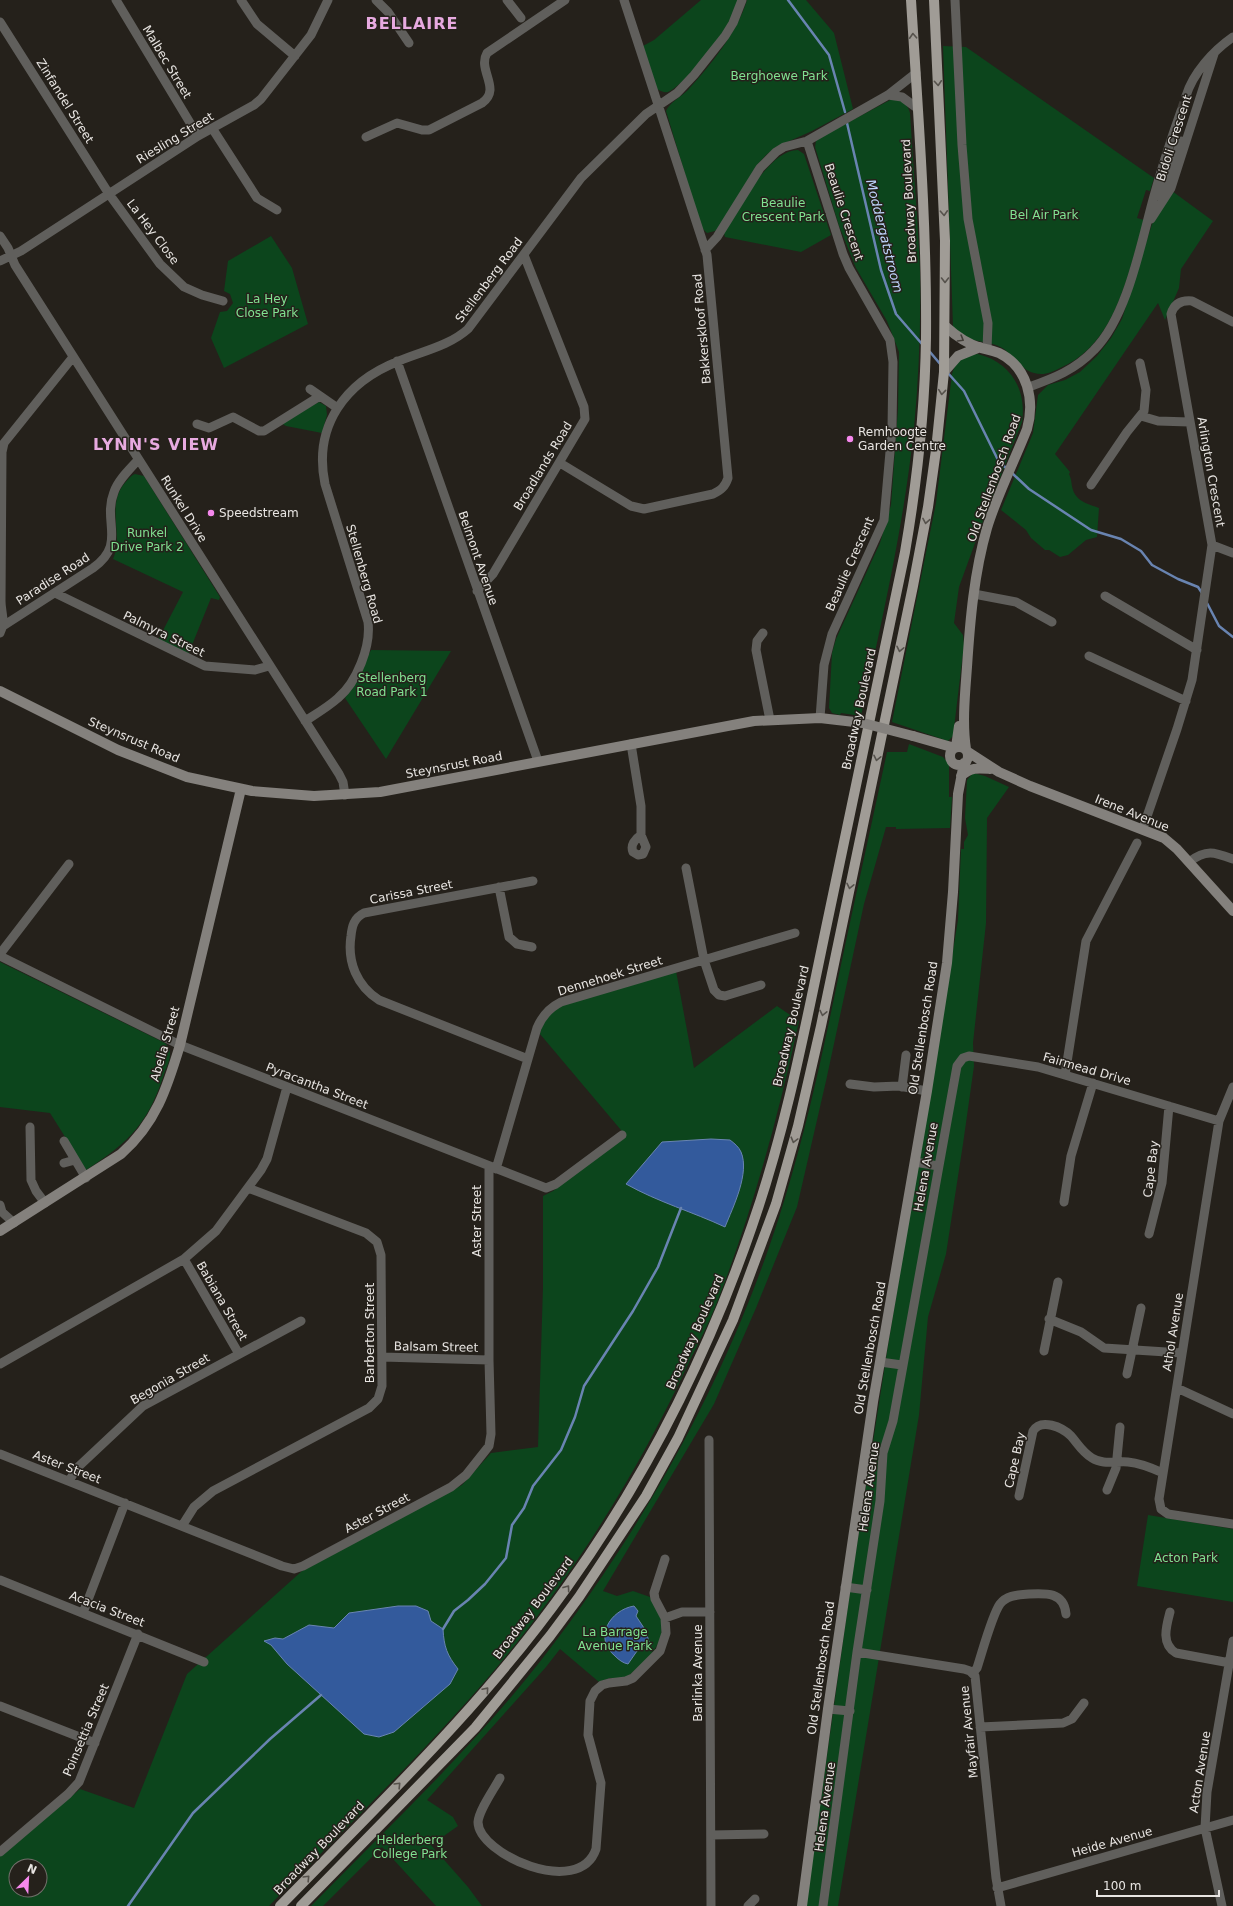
<svg xmlns="http://www.w3.org/2000/svg" width="1233" height="1906" font-family="'DejaVu Sans',sans-serif">
	<style>
		.green { fill: #0c451c; fill-rule: evenodd }
		.water { fill: #335a9c; stroke: #6984b1 }
		.lines { fill: none; stroke-linecap: round; stroke-linejoin: round }
		.stream { stroke: #6984b1; stroke-width: 2.5 }
		.street-tunnel { stroke: #423e39; stroke-width: 9; stroke-dasharray: 9 4.5; stroke-linecap: butt }
		.street { stroke: #605f5c; stroke-width: 9 }
		.secondary { stroke: #84817d; stroke-width: 10 }
		.primary { stroke: #a09c96; stroke-width: 10 }
		.secondary-bridge { stroke: #84817d; stroke-width: 10 }
		.oneway { stroke: #56524c }
		.oneway2 { stroke: #423e38 }
		.poi-dot { fill: #f688ed; stroke: #25211b; stroke-width: 1.5 }
		.labels { text-anchor: middle; stroke-width: 3; stroke-linejoin: round; paint-order: stroke }
		.street-label { font-size: 12px; fill: #e8e5e2; stroke: #25211b }
		.park-label { font-size: 12px; fill: #80e291; stroke: #25211b }
		.poi-label { font-size: 12px; fill: #e8e5e2; stroke: #25211b; text-anchor: start }
		.water-label { font-size: 13px; font-style: italic; fill: #bfd6fc; stroke: #25211b }
		.district-label { font-size: 16px; font-weight: bold; letter-spacing: 1px; fill: #e7aae0; stroke: #25211b }
	</style>
	<rect width="100%" height="100%" fill="#25211b"/>
	<path class="green" d="M701 0H739C737 6 735 12 732 17 724 34 685 85 668 92 664 93 661 91 657 89L643 46 654 40Z
		M747 0H806L834 33 853 109 812 131 776 147 766 155 757 165 719 227 715 231 707 233 701 227 666 111C670 102 681 97 688 90 710 66 738 31 747 0Z
		M943 46 966 47 1154 178 1150 191 1146 190 1137 218 1144 220C1128 272 1117 344 1060 368 1052 372 1044 376 1034 373 1022 370 1013 356 1004 349 989 338 961 345 953 326Z
		M892 99C901 99 908 104 910 113 913 166 918 219 920 272 921 323 919 376 914 428 904 525 882 620 861 716L841 713 840 715 832 713 829 708 832 653 836 639 880 543 891 505 898 409 899 352 887 321 856 268 839 226 815 147 816 141 821 137Z
		M798 150 804 154 831 235 801 252 725 237 724 233C739 209 768 150 798 150Z
		M1172 191 1213 221 1181 269 1179 288 1165 320 1158 303 1055 454 1070 472 1069 474C1072 480 1071 484 1073 490 1077 502 1089 504 1099 508L1097 537 1086 540 1068 555 1060 557 1049 550H1045L1031 538 1026 530 1001 510 1033 433 1038 395 1048 385 1065 380 1080 372 1097 356 1111 338 1122 319 1152 224Z
		M271 236 292 268 308 324 224 368 211 338 220 312 227 311 233 303 230 294 224 291 228 261Z
		M978 354C1010 362 1027 389 1022 422L983 521 959 587 954 623 963 635 964 645 953 736 948 741 892 722 936 503 952 374C955 361 965 355 978 354Z
		M319 402 326 406 327 415 322 433 286 426 281 423Z
		M135 474 144 476 220 597 219 600 211 598 188 655 158 640 183 592 113 559C124 535 106 507 124 484 128 480 130 476 135 474Z
		M371 650 451 651 386 759 345 698 352 689Z
		M909 744 943 757 949 764V797H952L950 828 896 829V827H886L864 904 826 1081 797 1207 756 1308 714 1404 603 1591 617 1596 633 1591 650 1597C653 1603 658 1610 660 1616 669 1644 644 1662 626 1678H610L599 1682 560 1649 546 1667 427 1800 453 1817 458 1826 431 1845 468 1887 482 1906H436L382 1847 323 1906H311C389 1826 473 1748 542 1659 648 1523 735 1364 785 1198 807 1126 823 1052 838 979 854 903 871 827 887 752H907Z
		M973 773 985 776 1009 787 987 818 986 923 973 1043 974 1066 963 1144 946 1254 928 1317 919 1415 838 1906H806L852 1577 887 1352 958 920 961 849H964V842L968 835 965 818 967 780Z
		M0 962 165 1043C174 1051 169 1062 165 1071 149 1122 131 1141 86 1170L50 1113 0 1107Z
		M676 971 694 1068 777 1006 799 1021C778 1118 752 1213 716 1305 709 1323 700 1340 691 1358 644 1460 585 1557 515 1645 440 1738 352 1821 269 1906H0V1856L80 1789 134 1808 187 1674 302 1571 462 1485 491 1453 538 1447 543 1287V1196L553 1191 626 1136 540 1034C542 1022 549 1015 558 1007ZM16 1866H40V1890H16Z
		M1148 1515 1233 1529V1602L1137 1586Z"/>
	<path class="water" d="M711 1139 730 1140C734 1143 739 1147 741 1152 750 1173 733 1207 725 1227 693 1212 658 1202 626 1184L662 1142Z
		M398 1606H416L428 1611 431 1621 443 1629C444 1647 447 1655 458 1669L450 1684 394 1732 379 1737 364 1734 287 1664 271 1645 264 1641 275 1638 283 1639 309 1625 334 1628 349 1613Z
		M634 1606 638 1611 636 1616 646 1631 649 1642 637 1651 628 1664C623 1663 619 1660 615 1656 593 1638 610 1610 634 1606Z"/>
	<g class="lines">
		<path class="stream" d="M788 0 829 55 845 112
			M847 123 881 270 896 314 922 344
			M930 352 941 365
			M947 372 964 391 998 460 1006 468
			M1013 474 1029 489 1091 530 1121 539 1141 551 1152 565 1178 579 1198 587 1202 593
			M1207 603 1219 626 1233 637
			M443 1629 454 1611 468 1600 485 1584 506 1558 512 1525 524 1508 533 1486 561 1450 575 1417 584 1386 633 1311 658 1267 681 1208
			M128 1906 193 1813 270 1739 321 1695"/>
		<path class="street-tunnel" d="M1181 111 1186 96"/>
		<path class="street" d="M116 0 198 136
			M241 0 257 24 295 56
			M376 0 388 12 409 43
			M507 0 521 18
			M955 0 962 145 968 219 988 323 987 349
			M0 22 109 194 160 264 184 287 202 295 223 301
			M888 95 902 97 917 108
			M1186 96C1193 73 1213 51 1233 37
			M212 128 257 198 277 210
			M366 137 397 123 422 130H429L482 103C502 89 477 70 487 53L565 0
			M807 141 843 254 849 268 890 340 893 362 892 429 884 520 832 634 824 665 820 718
			M1160 196 1181 141
			M1151 219 1171 188 1214 54
			M0 236 8 248 15 265 339 774 343 782 345 795
			M705 250 717 237 760 168 776 152 784 147 807 141 888 95 916 73
			M0 261 21 251 198 136 254 105 261 99 311 35 328 0
			M397 361 538 761
			M1029 387C1054 378 1075 370 1094 350 1128 316 1141 242 1154 196 1162 167 1171 139 1181 111
			M310 389 336 407
			M1141 416 1158 421 1189 422
			M197 424 209 428 233 417 259 431H264L320 396
			M560 463 631 506 644 509 713 494C721 490 725 487 728 478L707 255 624 0
			M1091 485 1127 432 1144 411 1146 390 1140 363
			M1212 545 1233 553
			M477 591 493 574 585 419 584 407 524 255
			M55 593 205 666 255 670 269 666
			M974 594 1016 602 1052 622
			M1105 596 1197 650
			M3 626 93 568C127 544 102 522 114 492 118 480 130 469 138 460
			M0 633C6 621 1 613 1 601L2 452 4 443 73 357
			M763 633 757 641 756 650 770 720
			M1089 656 1186 701
			M305 721C316 714 328 707 338 698 357 682 371 646 368 622L325 484C313 426 345 382 399 361 423 351 449 346 468 329L581 178 646 114 677 93 694 75 725 36 733 23 742 0
			M631 744 641 806V835L646 847 643 854 638 855 633 852C630 845 635 839 641 835
			M1143 828 1177 729 1192 680 1212 545 1171 314C1174 304 1181 300 1192 301L1233 322
			M1189 862C1206 849 1214 852 1233 859
			M686 868 704 960 714 990 719 995 725 996 761 985
			M499 887 509 937 517 944 532 947
			M0 954 69 864
			M0 956 180 1045 546 1188 556 1184 622 1135
			M528 1059 379 1000C357 986 347 962 351 936 352 926 354 918 364 913L533 881
			M1065 1075 1086 941 1137 843
			M850 1084 874 1087 899 1086 927 1091
			M902 1087 906 1055
			M1233 1087 1219 1121 1159 1499 1161 1509 1168 1514 1233 1524
			M30 1127 31 1180 36 1191 45 1203
			M64 1141 86 1178
			M915 1162 938 1166
			M64 1163 75 1160
			M496 1169 537 1028C542 1016 549 1008 561 1002L795 933
			M1064 1202 1071 1156 1093 1083
			M0 1205 2 1212 14 1223
			M1149 1234 1162 1183 1169 1106
			M184 1259 239 1354
			M1049 1319 1081 1332 1104 1348 1182 1353
			M1044 1351 1058 1282
			M382 1357 489 1360
			M880 1362 902 1365
			M0 1364 184 1259 216 1231 261 1170 267 1159 287 1087
			M1127 1374 1141 1308
			M1177 1388 1233 1414
			M709 1440 711 1906
			M0 1454 282 1566 294 1569 303 1566 451 1487 466 1475 489 1446 491 1434 489 1360V1166
			M69 1481 77 1468 143 1406 301 1321
			M1107 1490 1116 1468 1120 1427
			M1019 1496 1033 1431C1041 1418 1062 1427 1071 1436 1078 1444 1082 1452 1092 1458 1103 1465 1115 1461 1128 1462 1140 1463 1152 1468 1163 1473
			M182 1526 194 1507 213 1491 369 1408 378 1399 382 1386 381 1255 377 1242 366 1233 248 1188
			M0 1580 204 1662
			M845 1587 867 1590
			M1170 1612C1166 1627 1161 1644 1176 1653L1230 1663
			M83 1613 125 1503
			M665 1618 682 1612H710
			M857 1652 964 1669 970 1671 975 1676 996 1878 1001 1906
			M973 1673 977 1668C982 1653 992 1615 1000 1604 1007 1595 1018 1595 1029 1594 1046 1593 1064 1592 1066 1614
			M0 1706 95 1743
			M828 1709 850 1711
			M980 1727 1063 1723 1072 1719 1084 1703
			M500 1778C494 1789 479 1810 478 1822 478 1854 579 1899 596 1849L601 1783 588 1735 590 1701 595 1691 602 1685 609 1683 626 1681 633 1678 660 1651 666 1633 665 1618 655 1599 654 1593 665 1559
			M711 1835 764 1834
			M0 1852 68 1794 79 1782 138 1634
			M997 1888 1233 1820
			M748 1906 755 1899
			M823 1906 857 1652 880 1501 883 1453 893 1421 957 1066 963 1058 969 1056 1038 1067 1219 1121
			M1222 1906 1205 1828 1207 1792 1233 1641"/>
		<path class="secondary" d="M945 326C956 336 967 344 981 348 987 349 993 351 999 353 1028 367 1035 401 1027 429 1014 462 997 495 987 528 974 573 970 621 967 667 965 694 962 723 966 749
			M944 372 958 356 980 347
			M0 691 118 750 187 777 252 791 314 796 380 792 754 721 820 718 863 723
			M913 736 955 748
			M956 747 959 726
			M950 756a9 9 0 1 1 18 0a9 9 0 1 1-18 0Z
			M968 752 999 772 1030 786 1164 838 1177 849 1233 911
			M961 776C971 767 978 768 990 769
			M0 1231 121 1154C156 1123 167 1088 180 1045L241 789
			M802 1906 828 1709 873 1402 927 1091 947 963 953 892 958 794 964 763"/>
		<path class="primary" d="M280 1906C380 1803 484 1704 567 1587 646 1477 708 1354 752 1226 786 1129 805 1028 826 928 852 803 879 677 905 552 917 482 925 410 926 338 927 226 918 113 911 0
			M301 1906 475 1728 550 1636 579 1597 646 1496 678 1438 733 1320 776 1204 798 1126 821 1026 913 586 928 507 936 450 944 372 945 241 934 0"/>
		<path class="secondary-bridge" d="M863 723 913 736"/>
	</g>
	<defs><path id="oneway-chevron" d="M-2-3.5L2.5 0L-2 3.5" fill="none" stroke-width="1.6" stroke-linecap="round" stroke-linejoin="round"/></defs>
	<g class="oneway">
		<use href="#oneway-chevron" transform="translate(913 36) rotate(-93)"/>
		<use href="#oneway-chevron" transform="translate(938 83) rotate(86)"/>
		<use href="#oneway-chevron" transform="translate(944 213) rotate(87)"/>
		<use href="#oneway-chevron" transform="translate(945 280) rotate(90)"/>
		<use href="#oneway-chevron" transform="translate(942 392) rotate(96)"/>
		<use href="#oneway-chevron" transform="translate(926 521) rotate(100)"/>
		<use href="#oneway-chevron" transform="translate(900 649) rotate(102)"/>
		<use href="#oneway-chevron" transform="translate(877 758) rotate(102)"/>
		<use href="#oneway-chevron" transform="translate(850 886) rotate(102)"/>
		<use href="#oneway-chevron" transform="translate(823 1013) rotate(102)"/>
		<use href="#oneway-chevron" transform="translate(794 1140) rotate(105)"/>
		<use href="#oneway-chevron" transform="translate(567 1588) rotate(-54)"/>
		<use href="#oneway-chevron" transform="translate(486 1690) rotate(-49)"/>
		<use href="#oneway-chevron" transform="translate(398 1785) rotate(-46)"/>
		<use href="#oneway-chevron" transform="translate(307 1878) rotate(-46)"/>
	</g>
	<use class="oneway2" href="#oneway-chevron" transform="translate(961 339) rotate(31)"/>
	<g class="poi-dot">
		<circle cx="850" cy="439" r="4"/>
		<circle cx="211" cy="513" r="4"/>
	</g>
	<g class="labels">
		<g class="street-label">
			<text transform="translate(167 62) rotate(59)" y="4">Malbec Street</text>
			<text transform="translate(65 101) rotate(58)" y="4">Zinfandel Street</text>
			<text transform="translate(175 138) rotate(-31)" y="4">Riesling Street</text>
			<text transform="translate(1174 138) rotate(-72)" y="4">Bidoli Crescent</text>
			<text transform="translate(909 201) rotate(-93)" y="4">Broadway Boulevard</text>
			<text transform="translate(844 212) rotate(72)" y="4">Beaulie Crescent</text>
			<text transform="translate(153 232) rotate(53)" y="4">La Hey Close</text>
			<text transform="translate(489 280) rotate(-53)" y="4">Stellenberg Road</text>
			<text transform="translate(702 329) rotate(-95)" y="4">Bakkerskloof Road</text>
			<text transform="translate(543 466) rotate(-59)" y="4">Broadlands Road</text>
			<text transform="translate(1211 472) rotate(80)" y="4">Arlington Crescent</text>
			<text transform="translate(994 478) rotate(-70)" y="4">Old Stellenbosch Road</text>
			<text transform="translate(184 509) rotate(58)" y="4">Runkel Drive</text>
			<text transform="translate(478 558) rotate(71)" y="4">Belmont Avenue</text>
			<text transform="translate(850 564) rotate(-66)" y="4">Beaulie Crescent</text>
			<text transform="translate(364 574) rotate(74)" y="4">Stellenberg Road</text>
			<text transform="translate(53 579) rotate(-33)" y="4">Paradise Road</text>
			<text transform="translate(164 634) rotate(26)" y="4">Palmyra Street</text>
			<text transform="translate(859 709) rotate(-78)" y="4">Broadway Boulevard</text>
			<text transform="translate(134 740) rotate(23)" y="4">Steynsrust Road</text>
			<text transform="translate(454 765) rotate(-11)" y="4">Steynsrust Road</text>
			<text transform="translate(1132 813) rotate(22)" y="4">Irene Avenue</text>
			<text transform="translate(411 892) rotate(-11)" y="4">Carissa Street</text>
			<text transform="translate(610 976) rotate(-17)" y="4">Dennehoek Street</text>
			<text transform="translate(791 1026) rotate(-77)" y="4">Broadway Boulevard</text>
			<text transform="translate(923 1028) rotate(-81)" y="4">Old Stellenbosch Road</text>
			<text transform="translate(165 1044) rotate(-74)" y="4">Abelia Street</text>
			<text transform="translate(1087 1069) rotate(16)" y="4">Fairmead Drive</text>
			<text transform="translate(317 1086) rotate(21)" y="4">Pyracantha Street</text>
			<text transform="translate(926 1167) rotate(-80)" y="4">Helena Avenue</text>
			<text transform="translate(1151 1169) rotate(-83)" y="4">Cape Bay</text>
			<text transform="translate(477 1221) rotate(-90)" y="4">Aster Street</text>
			<text transform="translate(222 1301) rotate(60)" y="4">Babiana Street</text>
			<text transform="translate(695 1332) rotate(-66)" y="4">Broadway Boulevard</text>
			<text transform="translate(1173 1332) rotate(-81)" y="4">Athol Avenue</text>
			<text transform="translate(370 1333) rotate(-90)" y="4">Barberton Street</text>
			<text transform="translate(436 1347) rotate(1)" y="4">Balsam Street</text>
			<text transform="translate(870 1348) rotate(-80)" y="4">Old Stellenbosch Road</text>
			<text transform="translate(170 1379) rotate(-30)" y="4">Begonia Street</text>
			<text transform="translate(1015 1460) rotate(-77)" y="4">Cape Bay</text>
			<text transform="translate(67 1467) rotate(21)" y="4">Aster Street</text>
			<text transform="translate(869 1487) rotate(-82)" y="4">Helena Avenue</text>
			<text transform="translate(377 1513) rotate(-28)" y="4">Aster Street</text>
			<text transform="translate(533 1608) rotate(-53)" y="4">Broadway Boulevard</text>
			<text transform="translate(107 1609) rotate(21)" y="4">Acacia Street</text>
			<text transform="translate(821 1668) rotate(-82)" y="4">Old Stellenbosch Road</text>
			<text transform="translate(698 1673) rotate(-90)" y="4">Barlinka Avenue</text>
			<text transform="translate(86 1730) rotate(-67)" y="4">Poinsettia Street</text>
			<text transform="translate(969 1732) rotate(-96)" y="4">Mayfair Avenue</text>
			<text transform="translate(1200 1772) rotate(-81)" y="4">Acton Avenue</text>
			<text transform="translate(825 1807) rotate(-82)" y="4">Helena Avenue</text>
			<text transform="translate(1112 1842) rotate(-16)" y="4">Heide Avenue</text>
			<text transform="translate(319 1848) rotate(-46)" y="4">Broadway Boulevard</text>
		</g>
		<g class="park-label">
			<text x="779" y="80">Berghoewe Park</text>
			<text x="783" y="207">Beaulie<tspan x="783" dy="14">Crescent Park</tspan></text>
			<text x="1044" y="219">Bel Air Park</text>
			<text x="267" y="303">La Hey<tspan x="267" dy="14">Close Park</tspan></text>
			<text x="147" y="537">Runkel<tspan x="147" dy="14">Drive Park 2</tspan></text>
			<text x="392" y="682">Stellenberg<tspan x="392" dy="14">Road Park 1</tspan></text>
			<text x="1186" y="1562">Acton Park</text>
			<text x="615" y="1636">La Barrage<tspan x="615" dy="14">Avenue Park</tspan></text>
			<text x="410" y="1844">Helderberg<tspan x="410" dy="14">College Park</tspan></text>
		</g>
		<g class="poi-label">
			<text x="858" y="436">Remhoogte<tspan x="858" dy="14">Garden Centre</tspan></text>
			<text x="219" y="517">Speedstream</text>
		</g>
		<g class="water-label">
			<text transform="translate(885 236) rotate(76)" y="5">Moddergatstroom</text>
		</g>
		<g class="district-label">
			<text x="412" y="29">BELLAIRE</text>
			<text x="156" y="450">LYNN'S VIEW</text>
		</g>
	</g>
	<g transform="translate(28 1878) rotate(24)"><circle r="19" fill="#25211b" stroke="#736f6b"/>
	<path d="M0-3L7 15L0 10L-7 15Z" fill="#f688ed"/>
	<text y="-6" font-size="11" font-weight="bold" text-anchor="middle" fill="#e8e5e2">N</text>
	</g>
	<path d="M1097 1890v6h122v-6" fill="none" stroke="#e8e5e2" stroke-width="2"/>
	<text x="1103" y="1890" font-size="12" fill="#e8e5e2" stroke="#25211b" stroke-width="3" paint-order="stroke">100 m</text>
</svg>
